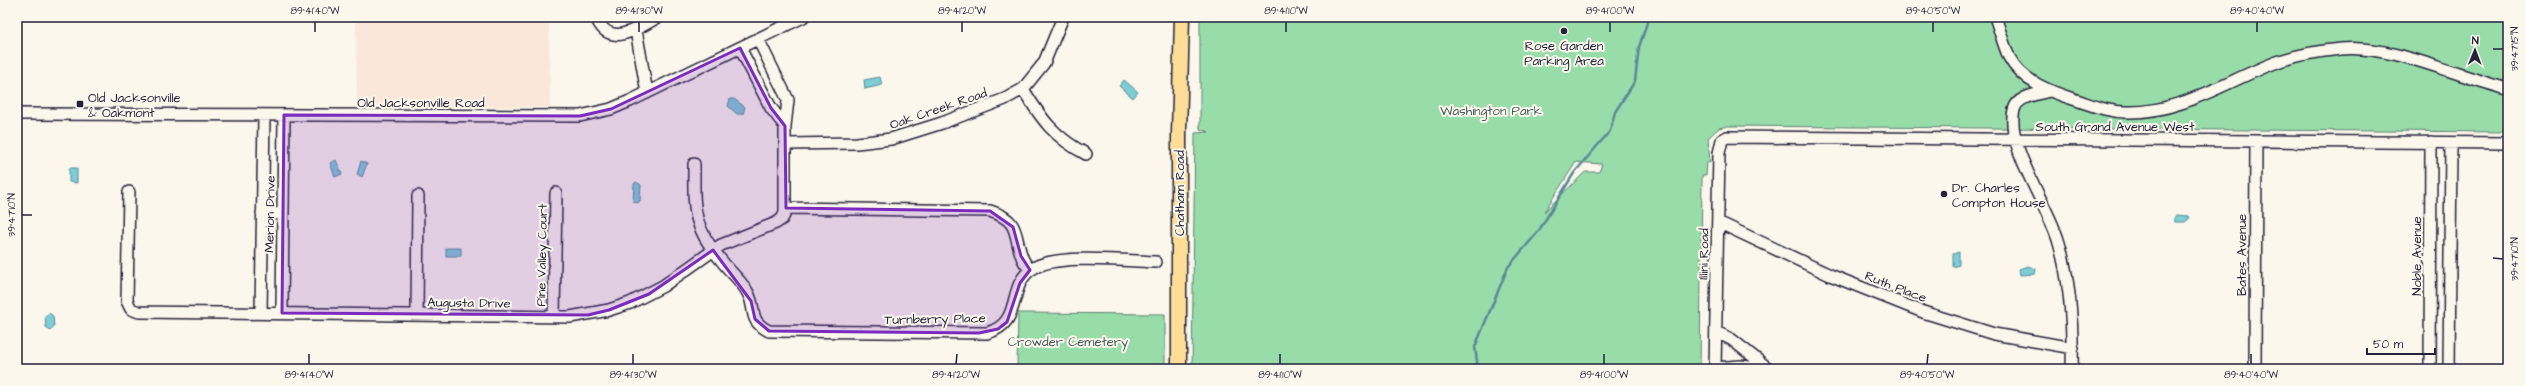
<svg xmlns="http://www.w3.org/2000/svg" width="2525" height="386" font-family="'Architects Daughter',sans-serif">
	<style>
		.built { fill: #fae7d9 }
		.green { fill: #98dda9; stroke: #5d8072; fill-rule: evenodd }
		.water { fill: #7dced5; stroke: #598997 }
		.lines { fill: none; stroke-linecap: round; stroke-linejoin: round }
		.stream { stroke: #598997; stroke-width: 2.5 }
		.minor-casing { stroke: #22223b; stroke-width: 14 }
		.major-casing { stroke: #22223b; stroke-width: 17 }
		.minor { stroke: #fbf7ec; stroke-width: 11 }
		.major { stroke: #fedd96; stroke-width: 14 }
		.marked { fill: #7b2cbf; fill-opacity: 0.2; stroke: #7b2cbf; stroke-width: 3; stroke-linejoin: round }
		.ticks { fill: none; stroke: #22223b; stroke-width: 1.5 }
		.poi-dot { fill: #22223b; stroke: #fbf7ec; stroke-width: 1.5 }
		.labels { text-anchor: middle; stroke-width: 4; stroke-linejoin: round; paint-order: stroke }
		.poi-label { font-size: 13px; fill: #22223b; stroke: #fbf7ec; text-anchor: start }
		.street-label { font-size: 13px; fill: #22223b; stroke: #fbf7ec }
		.park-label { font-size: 13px; fill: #455a5c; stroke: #fbf7ec }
		.neatline { fill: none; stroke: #22223b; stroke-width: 1.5 }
		.ticks-label { font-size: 10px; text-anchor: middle; fill: #22223b }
	</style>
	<rect width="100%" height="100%" fill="#fbf7ec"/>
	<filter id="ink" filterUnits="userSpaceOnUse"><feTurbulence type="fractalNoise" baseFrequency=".025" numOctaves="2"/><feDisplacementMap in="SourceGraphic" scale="8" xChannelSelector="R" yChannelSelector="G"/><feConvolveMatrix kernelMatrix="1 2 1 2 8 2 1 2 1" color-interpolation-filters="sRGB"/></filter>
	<g filter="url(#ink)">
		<path class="built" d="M356 17H549L550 107 357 106Z"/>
		<path class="green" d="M1200 17H2508V132L1728 126 1719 128 1708 138 1710 162H1707L1706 175H1702L1700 369H1192L1195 133 1209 132 1200 129ZM1576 162 1602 164 1599 172H1585L1544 212Z
			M1018 313 1165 314V369H1017Z"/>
		<path class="water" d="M880 77 882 85 865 89 864 80Z
			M1124 80 1138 92 1133 98 1119 86Z
			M730 99H734L745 107 743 114H737L728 106Z
			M336 160 342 174 335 177 330 163Z
			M361 161 367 164 362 177 357 174Z
			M69 168H77V183L69 182Z
			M636 182 641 185 640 201 638 203 633 201 634 184Z
			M2176 215 2189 216 2190 218 2185 222H2175L2174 218Z
			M446 248H461V256H446Z
			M1959 252V265L1953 267V254Z
			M2028 266 2036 269 2035 274 2020 275 2019 269Z
			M49 313 53 316 54 326 50 331 46 327 45 316Z"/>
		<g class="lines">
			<path class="stream" d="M1478 369 1475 347 1508 267 1538 232 1574 173 1610 131 1615 112 1635 81 1639 47 1649 17"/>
			<defs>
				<path id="minor" d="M596 17C609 50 638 28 658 17
					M1995 17C2000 30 2003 44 2009 57 2022 82 2051 92 2076 100 2092 105 2108 112 2126 112 2180 114 2228 80 2277 62 2297 55 2319 51 2341 49 2391 44 2458 77 2508 89
					M636 30 647 93
					M740 48 771 108 785 126
					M1023 89C1042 120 1054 137 1086 154
					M2050 91C2038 94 2017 96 2014 110 2005 146 2049 206 2059 243 2071 284 2073 327 2072 369
					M17 114 580 116 611 109 630 101 803 17
					M787 144 857 143 891 139 942 123 1005 99 1023 89 1044 63 1063 17
					M694 164C694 207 691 225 721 260 729 271 742 281 748 293 757 310 747 320 769 331L987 333C1024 323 1006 286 1032 269 1055 253 1127 261 1156 262
					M129 192 127 301 131 309
					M786 208 990 211C1021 221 1013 234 1022 257 1023 261 1027 266 1030 270
					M262 213 283 214
					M1718 222 1830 275 1923 312 1994 334 2073 348
					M131 309 139 312 570 317 609 310 630 303 663 286 721 245 776 223 782 219 785 213V126L788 100 758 39
					M261 313 264 115
					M282 313 284 115
					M417 315 418 196
					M554 317 556 193
					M1716 332 1731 339 1769 369
					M1715 368 1740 366 1769 369
					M1715 369 1719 153 1722 140 1727 137 2508 143
					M2255 369 2256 141
					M2430 369 2431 142
					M2449 369 2451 143"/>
				<path id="major" d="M1179 369V133L1182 17"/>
			</defs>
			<use href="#minor" class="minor-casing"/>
			<use href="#major" class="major-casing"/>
			<use href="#minor" class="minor"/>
			<use href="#major" class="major"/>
		</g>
	</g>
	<path class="marked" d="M740 48 771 108 785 126 786 208 990 211 1013 227 1021 256 1030 270 1020 283 1007 322 998 329 979 333 769 331 755 319 751 301 713 250 649 294 609 310 588 315 282 313 284 115 580 116 611 109Z"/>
	<path class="ticks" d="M315 32V22M639 32V22M962 32V22M1286 32V22M1610 32V22M1933 32V22M2257 32V22M2493 49H2503M22 215H32M2493 258 2503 259M309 364V354M633 364V354M956 364 957 354M1280 364V354M1604 364V354M1927 364 1928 354M2251 364V354"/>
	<g class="poi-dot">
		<circle cx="1564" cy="31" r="4"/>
		<rect x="76" y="100" width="8" height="8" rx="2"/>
		<circle cx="1944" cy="194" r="4"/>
	</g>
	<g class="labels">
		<g class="poi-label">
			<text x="1564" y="50" text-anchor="middle">Rose Garden<tspan x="1564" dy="15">Parking Area</tspan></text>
			<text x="88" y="102">Old Jacksonville<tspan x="88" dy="15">&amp; Oakmont</tspan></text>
			<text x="1952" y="192">Dr. Charles<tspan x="1952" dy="15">Compton House</tspan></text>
		</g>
		<g class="street-label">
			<text x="421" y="107">Old Jacksonville Road</text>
			<text transform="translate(938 108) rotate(-19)" y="5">Oak Creek Road</text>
			<text x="2115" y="131">South Grand Avenue West</text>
			<text transform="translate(1179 193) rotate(-90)" y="5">Chatham Road</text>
			<text transform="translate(269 214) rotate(-89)" y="5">Merion Drive</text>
			<text transform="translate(1703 254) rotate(-89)" y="5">Illini Road</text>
			<text transform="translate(541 255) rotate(-89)" y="5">Pine Valley Court</text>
			<text transform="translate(2241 255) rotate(-90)" y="5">Bates Avenue</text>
			<text transform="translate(2416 256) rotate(-90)" y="5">Noble Avenue</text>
			<text transform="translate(1896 286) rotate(21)" y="5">Ruth Place</text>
			<text transform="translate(469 302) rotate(1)" y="5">Augusta Drive</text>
			<text transform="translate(935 318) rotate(-1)" y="5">Turnberry Place</text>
		</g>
		<g class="park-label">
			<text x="1491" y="115">Washington Park</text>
			<text x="1068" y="346">Crowder Cemetery</text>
		</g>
	</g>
	<rect width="2525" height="386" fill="none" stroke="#fbf7ec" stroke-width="44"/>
	<g transform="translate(2475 50) rotate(1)" stroke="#fbf7ec" stroke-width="3" paint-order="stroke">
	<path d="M0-3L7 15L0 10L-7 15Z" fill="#22223b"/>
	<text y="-6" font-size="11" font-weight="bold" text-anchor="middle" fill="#22223b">N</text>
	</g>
	<path d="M2367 348v6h68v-6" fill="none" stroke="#22223b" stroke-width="2"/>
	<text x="2373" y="348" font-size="12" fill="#22223b" stroke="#fbf7ec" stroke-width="3" paint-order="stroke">50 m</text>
	<rect x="22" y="22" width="2481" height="342" class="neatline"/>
	<g class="ticks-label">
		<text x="315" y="14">89°41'40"W</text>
		<text x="639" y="14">89°41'30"W</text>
		<text x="962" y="14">89°41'20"W</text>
		<text x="1286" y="14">89°41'10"W</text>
		<text x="1610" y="14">89°41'00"W</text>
		<text x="1933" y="14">89°40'50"W</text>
		<text x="2257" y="14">89°40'40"W</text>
		<text transform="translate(2514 49) rotate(-90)" y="4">39°47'15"N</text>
		<text transform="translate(11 215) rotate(-90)" y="4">39°47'10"N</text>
		<text transform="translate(2514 259) rotate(-90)" y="4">39°47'10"N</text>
		<text x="309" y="378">89°41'40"W</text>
		<text x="633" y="378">89°41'30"W</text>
		<text x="956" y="378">89°41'20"W</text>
		<text x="1280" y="378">89°41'10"W</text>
		<text x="1604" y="378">89°41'00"W</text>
		<text x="1927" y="378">89°40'50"W</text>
		<text x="2251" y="378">89°40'40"W</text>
	</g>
</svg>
